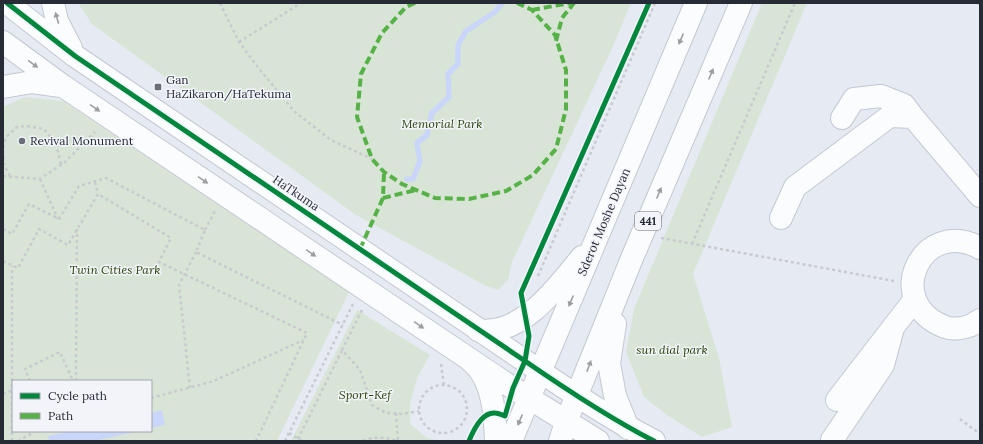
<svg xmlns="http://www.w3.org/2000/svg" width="983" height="444" font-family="Lora,serif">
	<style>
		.green { fill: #d8e5d6; fill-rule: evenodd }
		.water { fill: #c9d6f9 }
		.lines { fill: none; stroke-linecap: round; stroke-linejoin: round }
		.stream { stroke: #c9d6f9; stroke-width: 5.5 }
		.minor-casing { stroke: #c4c8d2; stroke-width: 24 }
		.major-casing { stroke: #c4c8d2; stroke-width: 24 }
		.path { stroke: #c9cace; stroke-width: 2.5; stroke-dasharray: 3 3; stroke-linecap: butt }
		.minor { stroke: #fbfcfd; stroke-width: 22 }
		.major { stroke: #fbfcfd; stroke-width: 22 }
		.quiet { stroke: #56b246; stroke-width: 4; stroke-dasharray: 8 4; stroke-linecap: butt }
		.cycleway-casing { stroke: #f2f4fa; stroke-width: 8 }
		.cycleway { stroke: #00873e; stroke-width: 5 }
		.oneway { fill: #9c9ea3 }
		.poi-dot { fill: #6a6e78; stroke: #f2f4fa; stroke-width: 1.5 }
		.labels { text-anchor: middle; stroke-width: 3; stroke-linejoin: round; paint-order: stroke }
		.shield { fill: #f2f4fa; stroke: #646771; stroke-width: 1 }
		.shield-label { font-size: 11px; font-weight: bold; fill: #272b36 }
		.poi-label { font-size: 12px; fill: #272b36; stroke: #f2f4fa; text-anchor: start }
		.park-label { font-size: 12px; font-style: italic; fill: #274407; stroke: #f2f4fa }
		.street-label { font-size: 12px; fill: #272b36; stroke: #f2f4fa }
	</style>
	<rect width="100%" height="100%" fill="#e6eaf3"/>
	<path class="green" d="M78 3H631L614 44 512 262 508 280 498 290 486 286 356 215 92 24Z
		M762 3H807L693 274 719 358 732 427 702 437 667 415 644 397 626 352 634 309Z
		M25 97 63 101 349 292 277 441H3V107ZM13 381H151V431H13Z
		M357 310 430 355 417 378 410 404V424L427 438 440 441H291Z"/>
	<path class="water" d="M162 410 165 425 151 428V413Z
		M71 431H139L95 441H49L48 436Z"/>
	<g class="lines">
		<path class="stream" d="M407 179H413L420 161 417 143 427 135 432 113 449 97 448 74 458 64V45L466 31 495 12 502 3"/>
		<defs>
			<path id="minor" d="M7 3 75 56 525 361C567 390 609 418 654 441
				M53 3 57 21 71 48
				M3 42 63 86 371 293 505 383 598 441
				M3 87 32 82 61 86
				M842 118 854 99 881 96 904 105 913 117
				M781 218 795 187 890 116 913 117 980 196
				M980 248C922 216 881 302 945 327 956 331 971 327 980 320
				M837 400 915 299
				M835 441 832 440 883 365 893 328"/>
			<path id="major" d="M615 324 609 363 615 396 628 428
				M478 330C522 337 558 286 582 257
				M470 360C474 364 478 367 481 372 494 392 495 418 496 441
				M511 441 696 3
				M560 441 566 422 632 258 741 3"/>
		</defs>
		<use href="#minor" class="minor-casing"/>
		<use href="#major" class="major-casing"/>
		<path class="path" d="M220 3 239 42 260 70 295 112 331 140 372 159
			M977 3 980 4
			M239 42 301 3
			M3 176 40 179 65 162 95 132
			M10 176 4 165 3 149 6 137 17 127 27 126 44 129 56 144 61 164
			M40 179 58 219
			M95 182 98 194
			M3 229 12 234 29 204 59 219 79 186 106 178 205 230 196 252 343 325
			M205 230 215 211
			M661 238 894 281
			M692 244 795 3
			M3 261 18 268 39 229 68 245 98 194 171 238 159 262 307 333 256 441
			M538 276 655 3
			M362 310 342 350 360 370 372 405 386 413 403 414 419 411
			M441 364 444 386
			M30 381 25 369 60 352 73 381
			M76 381 77 229
			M419 409a24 24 0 1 1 48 0a24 24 0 1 1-48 0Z
			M190 388 179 285 196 252
			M3 394 13 390
			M151 398 214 381 303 340
			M396 413 398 441
			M960 419 980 434
			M289 433 302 441
			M298 439 342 350
			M12 441V266
			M18 441 36 431
			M285 441 353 304
			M363 441C372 436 387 437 397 441"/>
		<use href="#minor" class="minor"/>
		<use href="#major" class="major"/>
		<path class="quiet" d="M415 3 406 7 382 33 361 74 357 117 372 159 384 172 402 184 435 198 469 199 506 191 533 175 556 149 566 109V70L555 35 532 10 517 3
			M532 10 570 3
			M556 41 562 18 574 3
			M383 198 416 190
			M360 249 383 198 384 172"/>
		<defs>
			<path id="cycleway" d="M7 3 75 56 525 361C567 390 609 418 654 441
				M469 441C473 431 482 412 495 413 498 413 502 415 505 416L513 388 525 361 529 336 521 293 649 3"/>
		</defs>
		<use href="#cycleway" class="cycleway-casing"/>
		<use href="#cycleway" class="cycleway"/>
	</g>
	<defs><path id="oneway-solid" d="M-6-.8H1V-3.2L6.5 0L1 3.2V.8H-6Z"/></defs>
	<g class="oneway">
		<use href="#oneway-solid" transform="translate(57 18) rotate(-106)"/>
		<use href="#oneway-solid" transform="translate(681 39) rotate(113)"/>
		<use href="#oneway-solid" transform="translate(33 64) rotate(36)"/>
		<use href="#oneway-solid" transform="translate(711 74) rotate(-67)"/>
		<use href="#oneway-solid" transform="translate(95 108) rotate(34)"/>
		<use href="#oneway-solid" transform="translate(203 180) rotate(34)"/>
		<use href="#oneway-solid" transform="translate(659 193) rotate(-67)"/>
		<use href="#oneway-solid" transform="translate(311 253) rotate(34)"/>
		<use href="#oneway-solid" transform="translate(571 301) rotate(113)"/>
		<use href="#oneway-solid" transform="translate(419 325) rotate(34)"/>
		<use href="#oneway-solid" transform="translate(589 366) rotate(-69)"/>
		<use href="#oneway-solid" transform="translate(520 420) rotate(113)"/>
	</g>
	<g class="poi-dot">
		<rect x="154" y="83" width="8" height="8" rx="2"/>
		<circle cx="22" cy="141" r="4"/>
	</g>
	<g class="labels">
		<rect class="shield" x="635" y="212" width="26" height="18" rx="3"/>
		<g class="shield-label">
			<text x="648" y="225">441</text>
		</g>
		<g class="poi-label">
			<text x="166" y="84">Gan<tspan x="166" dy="14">HaZikaron/HaTekuma</tspan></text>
			<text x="30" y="145">Revival Monument</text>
		</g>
		<g class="park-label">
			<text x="442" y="128">Memorial Park</text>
			<text x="115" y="274">Twin Cities Park</text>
			<text x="672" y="354">sun dial park</text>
			<text x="365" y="399">Sport-Kef</text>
		</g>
		<g class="street-label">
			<text transform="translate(296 193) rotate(34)" y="4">HaTkuma</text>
			<text transform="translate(604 222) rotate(-67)" y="4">Sderot Moshe Dayan</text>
		</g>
	</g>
	<rect width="983" height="444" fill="none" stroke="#272b36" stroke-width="8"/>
	<rect x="12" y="380" width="140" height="52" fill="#f2f4fa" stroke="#a1a4ac"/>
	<rect x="20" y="393" width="20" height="6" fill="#00873e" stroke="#a1a4ac"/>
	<text x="48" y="400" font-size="12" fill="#272b36">Cycle path</text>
	<rect x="20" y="413" width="20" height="6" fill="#56b246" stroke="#a1a4ac"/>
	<text x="48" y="420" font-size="12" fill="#272b36">Path</text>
</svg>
